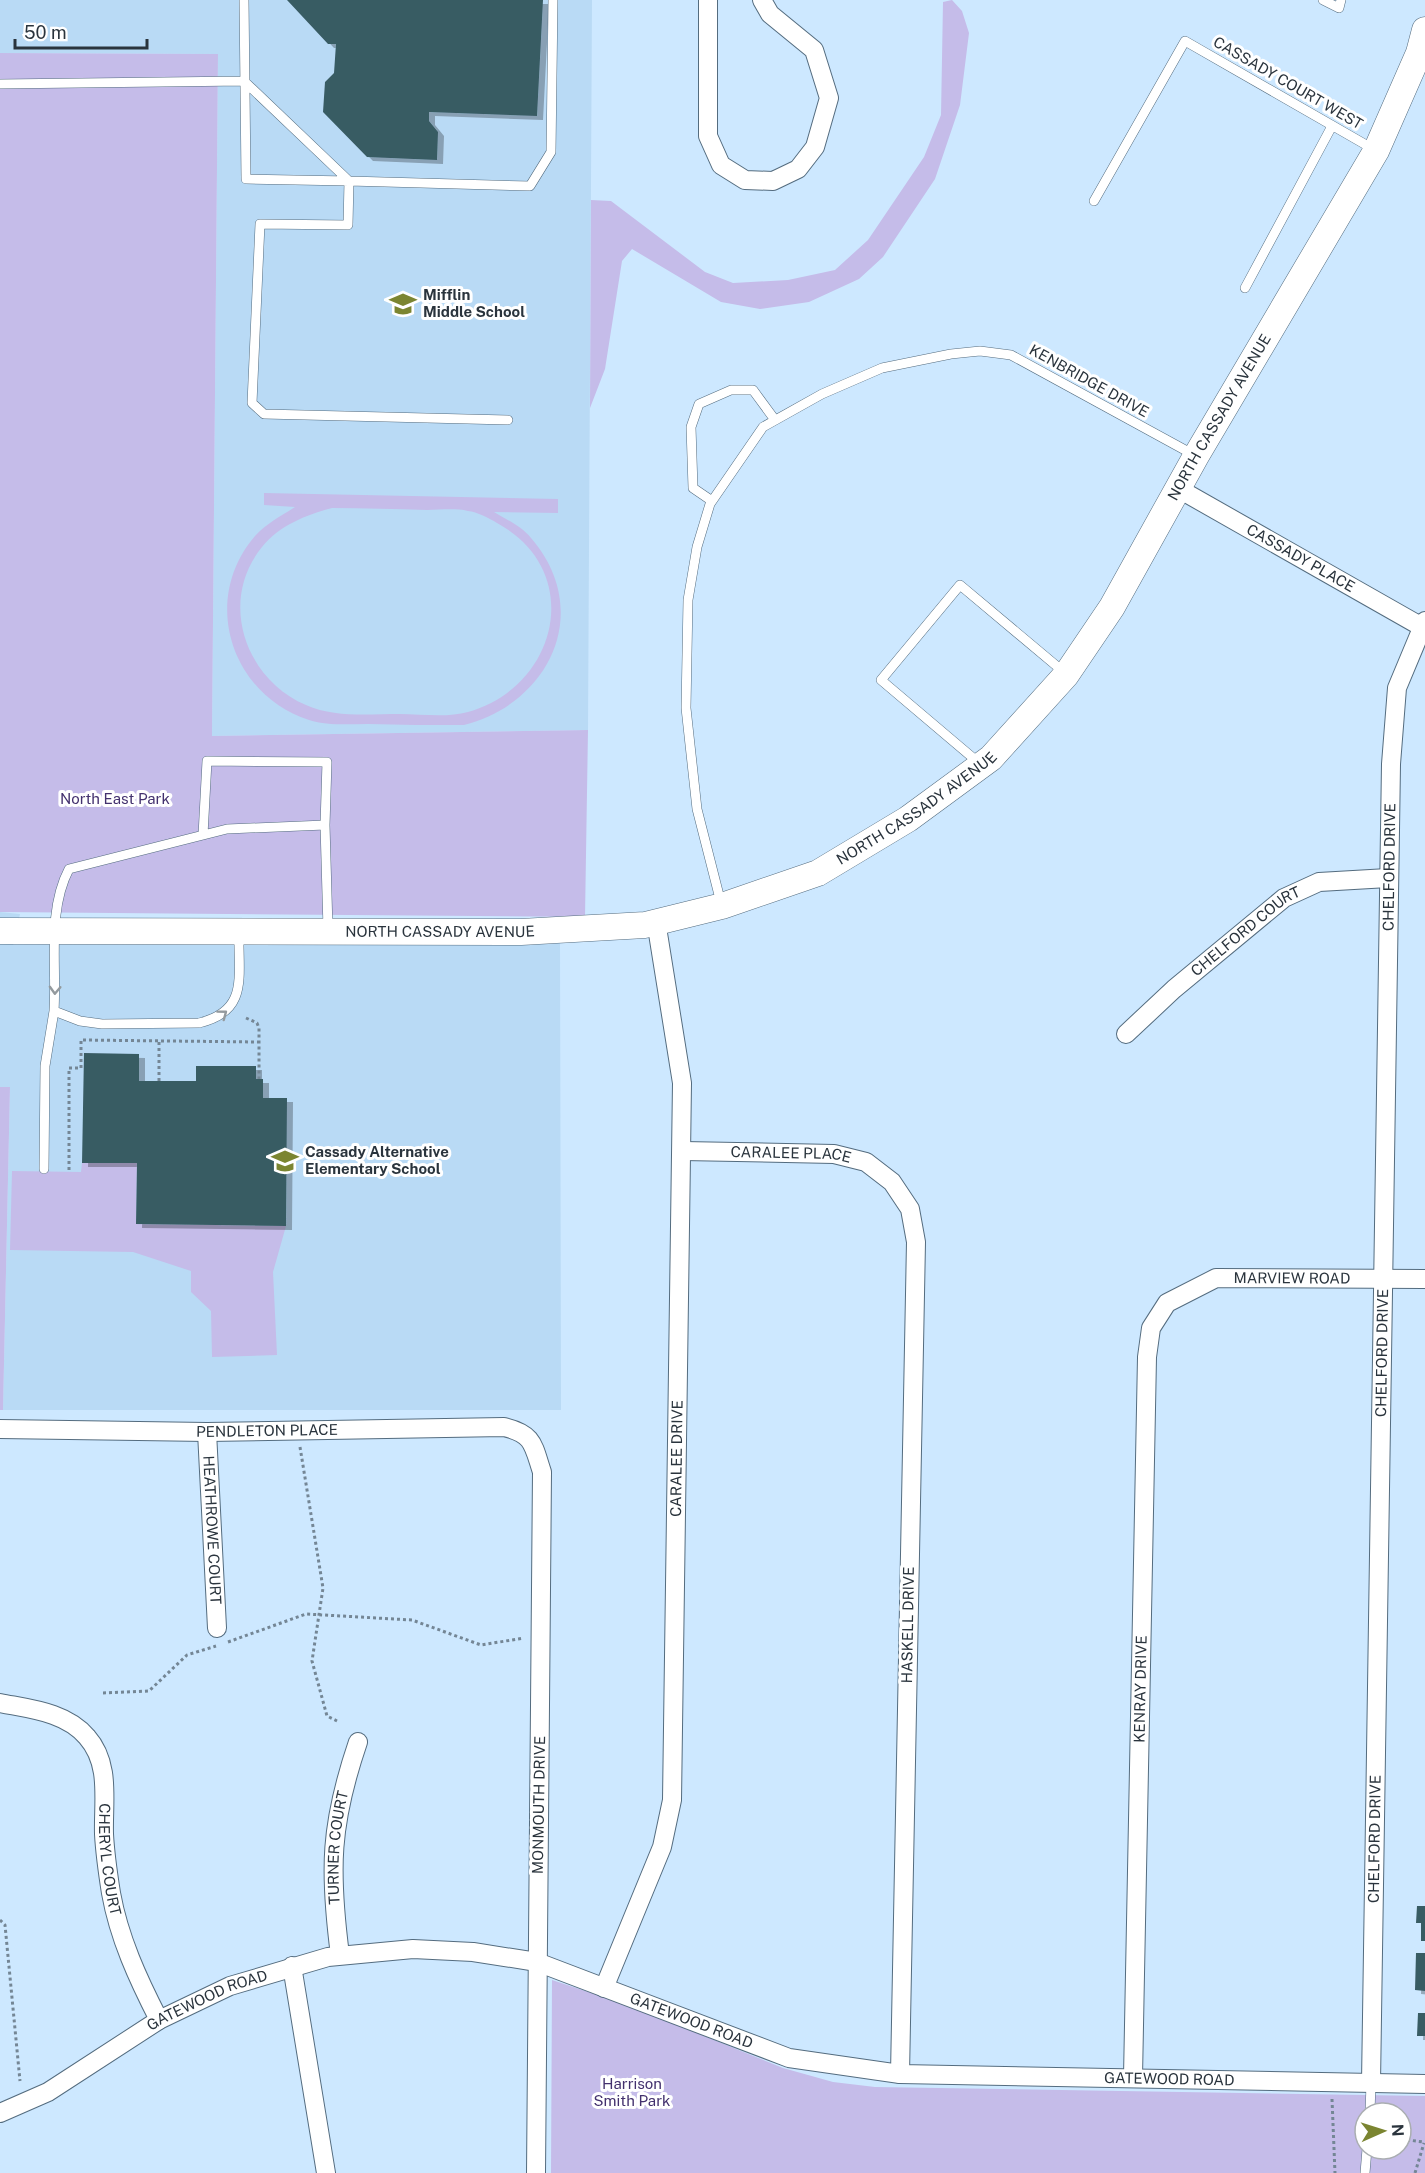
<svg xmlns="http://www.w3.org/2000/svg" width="1425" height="2173" font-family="'Public Sans',sans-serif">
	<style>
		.built { fill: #b9daf5 }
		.green { fill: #c5bce9; fill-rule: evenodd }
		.building { fill: #395b64; filter: url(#shadow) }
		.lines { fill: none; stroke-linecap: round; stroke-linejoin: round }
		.lane-casing { stroke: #546c7f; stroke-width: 10 }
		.street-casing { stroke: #546c7f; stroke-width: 20 }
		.secondary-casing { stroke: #546c7f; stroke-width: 27 }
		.path { stroke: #748695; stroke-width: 3; stroke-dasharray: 3 3; stroke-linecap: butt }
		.lane { stroke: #fff; stroke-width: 9 }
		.street { stroke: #fff; stroke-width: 18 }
		.secondary { stroke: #fff; stroke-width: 26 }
		.oneway { stroke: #949a9e }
		.labels { text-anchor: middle; stroke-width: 6; stroke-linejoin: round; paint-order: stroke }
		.street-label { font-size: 15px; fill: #2a343d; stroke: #fff }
		.poi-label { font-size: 15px; font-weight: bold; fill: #2a343d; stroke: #fff; text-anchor: start }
		.park-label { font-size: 15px; fill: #43316e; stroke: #fff }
	</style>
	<defs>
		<filter id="shadow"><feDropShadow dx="6" dy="4" stdDeviation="0" flood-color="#0004"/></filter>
	</defs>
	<rect width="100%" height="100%" fill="#cde8ff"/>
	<path class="built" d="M0 0H592L588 730 212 736 218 54 0 53Z
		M0 912 20 914 13 945 560 943 561 1410H3L10 1087H0Z"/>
	<path class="green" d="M952 0 962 11 969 33 960 105 935 179 883 257 859 279 809 302 760 309 721 302 632 249 622 261 605 369 590 408 591 200 611 201 705 272 733 283 788 280 835 270 868 240 924 157 941 115 943 2Z
		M0 53 218 54 212 736 588 730 585 917 0 912Z
		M264 493 558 499V513L494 512C507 520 521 526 531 538 594 611 550 703 464 725 432 725 400 725 368 724 349 724 328 726 309 720 231 695 200 600 255 536 267 523 281 516 295 507L264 505ZM332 508C364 508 395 509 427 510 440 510 455 508 468 511 477 512 489 518 497 523 586 571 558 687 468 712 447 718 421 714 400 714 369 714 335 718 306 705 245 679 218 601 262 547 280 525 306 515 332 508Z
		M0 1087H10L3 1410H0Z
		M82 1163H137L136 1224 286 1226 273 1272 277 1355 212 1357 211 1311 191 1292V1271L133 1252 10 1250 12 1171 81 1172Z
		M552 1980 625 2004 783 2068 833 2082 875 2087 1425 2096V2173H551ZM1365 2113H1401V2149H1365Z"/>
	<path class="building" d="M287 0H543L537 116 429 112V121L438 132 437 160 367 157 323 112 325 82 334 73 336 44H328Z
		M84 1053 139 1054V1081H196V1066H256V1079H263V1098H287L286 1226 136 1224 137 1163H82Z
		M1417 1906H1425V1941H1421V1923H1416Z
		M1416 1953H1425V1991L1415 1990Z
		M1418 2013H1425V2036H1417Z"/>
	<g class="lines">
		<defs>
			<path id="lane" d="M244 0 246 179 349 181 348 225 260 224 252 403 264 414 508 420
				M1323 0 1339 8 1341 0
				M0 84 244 81 349 181 530 186 551 152 553 0
				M1094 201 1185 41 1375 150
				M1245 288 1332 126
				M712 501 693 488 691 427 699 404 731 390H753L775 420
				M979 763 881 680 960 585 1065 673
				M203 835 207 761 327 762 325 825
				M721 903 697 809 686 708 688 600 697 547 710 504 763 427 822 394 882 368 951 354 980 351 1011 355 1196 456
				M239 934C238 977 249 1011 199 1023L102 1024 80 1021 54 1011C57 964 47 911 69 869L227 829 325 825 328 929
				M44 1169 45 1066 54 1011
				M1370 2113 1371 2083
				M1365 2173 1367 2149"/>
			<g id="street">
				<path d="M708 0V136L721 165 745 180 773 181 798 169 815 147 829 98 814 50 770 14 762 0"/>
				<path id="s1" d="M1179 489 1422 627"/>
				<path id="s2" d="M1126 1034 1174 989 1284 898 1319 882 1388 878"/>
				<path id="s3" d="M683 1151 834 1154 866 1162 892 1182 910 1209 916 1242 900 2074"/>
				<path id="s4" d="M0 1429 207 1432 504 1427C534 1434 533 1445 542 1472L536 2173"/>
				<path id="s5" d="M207 1432 217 1628"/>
				<path id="s6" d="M0 1703C30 1709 66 1712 87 1737 111 1764 103 1801 104 1834 105 1853 108 1874 111 1893 119 1938 138 1979 159 2020"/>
				<path id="s7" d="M340 1955C329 1870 330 1824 358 1742"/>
				<path d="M292 1966 326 2173"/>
				<path id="s8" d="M604 1988 662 1847 672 1800 682 1083 656 921"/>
				<path id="s9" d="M1133 2077 1147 1357 1151 1328 1167 1303 1216 1278 1425 1279"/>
				<path id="s10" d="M1371 2083 1391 764 1397 688 1425 621"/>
				<path id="s11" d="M0 2113 48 2092 159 2020 230 1986 328 1957 413 1949 473 1952 537 1962 789 2058 900 2074 1425 2084"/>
			</g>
			<g id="secondary">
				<path id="s12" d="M0 931 521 932 645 925 722 906 818 873 908 819 991 758 1066 675 1112 607 1196 456 1376 151 1419 53 1425 30"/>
			</g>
		</defs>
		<use href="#lane" class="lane-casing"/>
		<use href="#street" class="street-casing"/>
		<use href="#secondary" class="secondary-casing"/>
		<path class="path" d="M246 1018 257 1023 259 1028V1079
			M159 1081V1041
			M69 1170V1068H81V1040L259 1042
			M300 1447 323 1588 312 1661 327 1716 337 1721
			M228 1642 306 1614 412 1620 481 1645 524 1638
			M103 1693 149 1691 187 1655 216 1646
			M0 1920 5 1925 20 2081
			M1332 2099 1335 2173
			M1401 2139 1423 2142
			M1415 2173 1424 2143"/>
		<use href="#lane" class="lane"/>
		<use href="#street" class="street"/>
		<use href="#secondary" class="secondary"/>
	</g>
	<defs><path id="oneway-chevron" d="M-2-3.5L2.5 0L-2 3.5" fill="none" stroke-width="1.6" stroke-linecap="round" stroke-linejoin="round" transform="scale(1.5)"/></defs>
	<g class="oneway">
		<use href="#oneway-chevron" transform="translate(55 990) rotate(92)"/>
		<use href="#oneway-chevron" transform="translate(223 1014) rotate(-37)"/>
	</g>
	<defs>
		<symbol id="school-bare" viewBox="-9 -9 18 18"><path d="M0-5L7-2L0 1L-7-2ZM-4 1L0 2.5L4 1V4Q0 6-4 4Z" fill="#7b8531" stroke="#fff" stroke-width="2.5" paint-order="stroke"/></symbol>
	</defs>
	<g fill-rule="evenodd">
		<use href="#school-bare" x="384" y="285" width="38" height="38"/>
		<use href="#school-bare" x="266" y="1142" width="38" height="38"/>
	</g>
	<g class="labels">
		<g class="street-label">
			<text transform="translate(1288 83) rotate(30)" y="5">CASSADY COURT WEST</text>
			<text transform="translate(1089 381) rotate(29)" y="5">KENBRIDGE DRIVE</text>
			<text dy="5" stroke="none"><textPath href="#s12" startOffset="1446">NORTH CASSADY AVENUE</textPath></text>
			<text dy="5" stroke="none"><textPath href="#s1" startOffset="140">CASSADY PLACE</textPath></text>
			<text dy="5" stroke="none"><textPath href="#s12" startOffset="944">NORTH CASSADY AVENUE</textPath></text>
			<text dy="5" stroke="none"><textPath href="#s10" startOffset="1216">CHELFORD DRIVE</textPath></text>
			<text dy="5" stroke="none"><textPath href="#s12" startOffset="440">NORTH CASSADY AVENUE</textPath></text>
			<text dy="5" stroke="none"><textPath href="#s2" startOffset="158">CHELFORD COURT</textPath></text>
			<text dy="5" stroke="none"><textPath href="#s3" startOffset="108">CARALEE PLACE</textPath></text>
			<text dy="5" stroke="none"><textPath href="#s9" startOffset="910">MARVIEW ROAD</textPath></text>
			<text dy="5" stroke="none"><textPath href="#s10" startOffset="730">CHELFORD DRIVE</textPath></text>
			<text dy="5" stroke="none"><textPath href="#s4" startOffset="267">PENDLETON PLACE</textPath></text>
			<text dy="5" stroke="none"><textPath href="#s8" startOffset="542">CARALEE DRIVE</textPath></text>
			<text dy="5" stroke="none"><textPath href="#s5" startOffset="98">HEATHROWE COURT</textPath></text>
			<text transform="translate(908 1625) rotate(-89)" y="5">HASKELL DRIVE</text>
			<text dy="5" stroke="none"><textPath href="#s9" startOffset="388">KENRAY DRIVE</textPath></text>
			<text transform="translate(539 1805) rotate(-89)" y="5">MONMOUTH DRIVE</text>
			<text dy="5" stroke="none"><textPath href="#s10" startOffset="244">CHELFORD DRIVE</textPath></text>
			<text dy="5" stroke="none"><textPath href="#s7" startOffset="108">TURNER COURT</textPath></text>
			<text dy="5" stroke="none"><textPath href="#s6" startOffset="222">CHERYL COURT</textPath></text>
			<text dy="5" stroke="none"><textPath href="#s11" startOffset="237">GATEWOOD ROAD</textPath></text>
			<text dy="5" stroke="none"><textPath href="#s11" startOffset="741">GATEWOOD ROAD</textPath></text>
			<text dy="5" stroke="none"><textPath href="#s11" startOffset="1227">GATEWOOD ROAD</textPath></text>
		</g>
		<g class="poi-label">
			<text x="423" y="300">Mifflin<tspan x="423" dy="17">Middle School</tspan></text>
			<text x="305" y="1157">Cassady Alternative<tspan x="305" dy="17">Elementary School</tspan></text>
		</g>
		<g class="park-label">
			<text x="115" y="804">North East Park</text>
			<text x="632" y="2089">Harrison<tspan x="632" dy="17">Smith Park</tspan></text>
		</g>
	</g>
	<g transform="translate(1383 2131) rotate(87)"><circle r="28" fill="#ffffff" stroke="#aaaeb1" stroke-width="1.5"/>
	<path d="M0-4.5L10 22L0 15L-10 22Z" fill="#7b8531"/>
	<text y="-9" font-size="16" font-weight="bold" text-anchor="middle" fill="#2a343d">N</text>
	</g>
	<path d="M15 39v9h132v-9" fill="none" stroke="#2a343d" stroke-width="3"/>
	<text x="24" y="39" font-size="18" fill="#2a343d" stroke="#ffffff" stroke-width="4.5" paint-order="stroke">50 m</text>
</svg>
